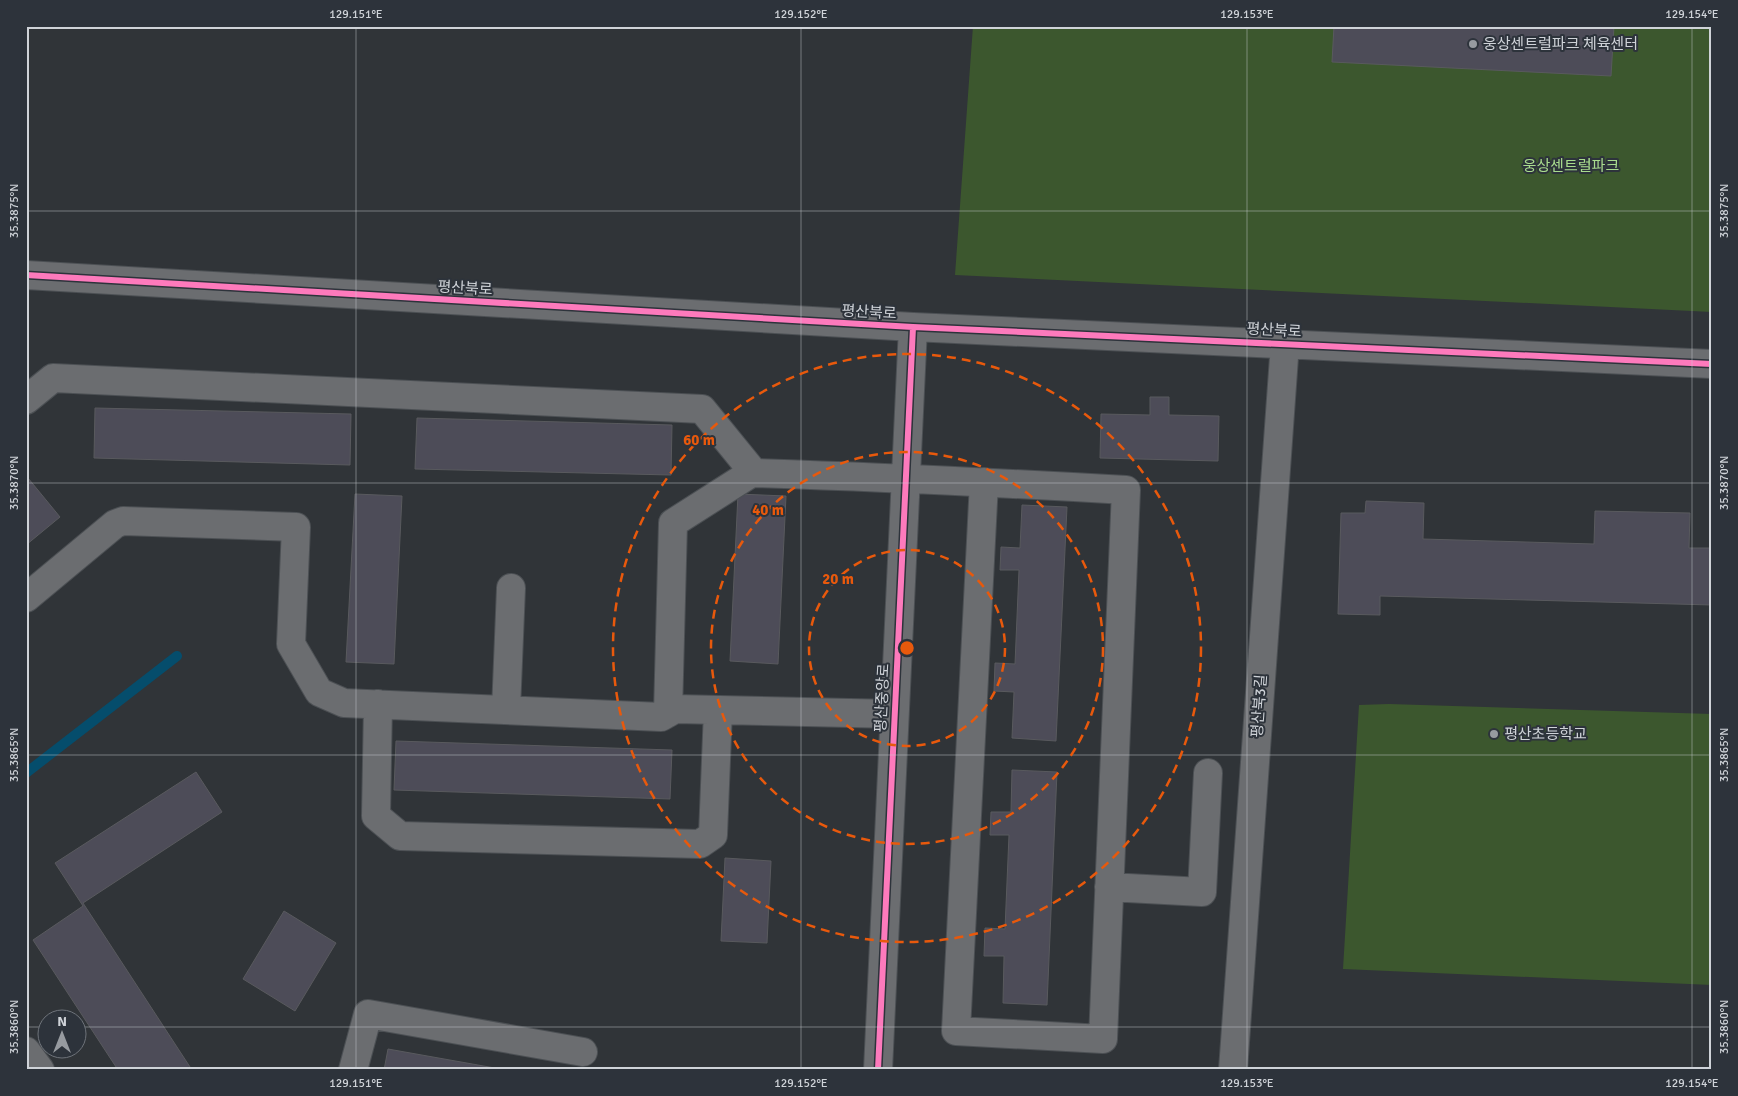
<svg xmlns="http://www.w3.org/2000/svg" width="1738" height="1096" font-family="Signika,'Noto Sans KR',sans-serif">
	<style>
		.green { fill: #3c572e }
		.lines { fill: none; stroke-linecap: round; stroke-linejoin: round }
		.stream { stroke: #054d6c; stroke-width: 10 }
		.building { fill: #4d4c58; stroke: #595a5e }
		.minor-casing { stroke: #4c5054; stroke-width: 30 }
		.minor { stroke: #6b6d70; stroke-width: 28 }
		.cycleway-casing { stroke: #2d333b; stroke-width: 9 }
		.cycleway { stroke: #fd7abc; stroke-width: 6 }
		.ticks { fill: none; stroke: #cfd3d8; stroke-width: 1; stroke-opacity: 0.45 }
		.ring { fill: none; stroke: #e8590c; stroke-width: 2.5; stroke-dasharray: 9 6 }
		.poi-dot { fill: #979ba0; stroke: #2d333b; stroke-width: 2 }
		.labels { text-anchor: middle; stroke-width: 4; stroke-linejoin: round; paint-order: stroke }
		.poi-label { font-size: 15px; fill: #cfd3d8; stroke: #2d333b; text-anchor: start }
		.park-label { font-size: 15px; fill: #a9dc8e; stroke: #2d333b }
		.street-label { font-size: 15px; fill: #cfd3d8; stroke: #2d333b }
		.centre { fill: #e8590c; stroke: #2d333b; stroke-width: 2.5 }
		.ring-label { font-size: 15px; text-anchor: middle; font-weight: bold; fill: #e8590c; stroke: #2d333b; stroke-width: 4; stroke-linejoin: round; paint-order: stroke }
		.neatline { fill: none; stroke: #cfd3d8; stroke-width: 2 }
		.ticks-label { font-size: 12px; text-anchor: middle; fill: #cfd3d8 }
	</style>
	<rect width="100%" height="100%" fill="#303438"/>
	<path class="green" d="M973 26H1712V312L955 275Z
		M1389 704 1712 714V985L1343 969 1359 705Z"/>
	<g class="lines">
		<path class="stream" d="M26 773 177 656"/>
	</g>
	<path class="building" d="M1334 26H1614L1611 76 1332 62Z
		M1150 397H1169V415L1219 416 1218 461 1100 458 1101 414 1150 415Z
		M95 408 351 414 350 465 94 458Z
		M417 418 672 425 671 475 415 469Z
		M28 478 60 517 26 545V479Z
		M355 494 402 496 394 664 346 662Z
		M738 494 786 496 778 664 730 661Z
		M1366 501 1424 503 1423 539 1594 544 1595 511 1690 513 1689 548H1712V605L1380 596V615L1338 614 1341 513H1365Z
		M1022 505 1067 507 1056 741 1012 738 1014 692 994 691 995 663 1015 664 1019 570H1000L1001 547 1020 548Z
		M396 741 672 750 670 799 394 790Z
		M1012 770 1057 772 1047 1005 1003 1003 1004 956H984L985 928 1005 929 1009 835H990L991 812H1011Z
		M196 772 222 812 83 903 192 1070H118L33 940 83 906 55 863Z
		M725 858 771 861 767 943 721 941Z
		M284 911 336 943 295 1011 243 979Z
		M388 1049 506 1070H384Z"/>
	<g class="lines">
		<defs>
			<path id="minor" d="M26 275 913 327 1712 364
				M26 400 53 378 702 409 754 473C878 477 1002 483 1126 490L1103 1039 956 1031 984 482
				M26 598 115 524 123 521 296 527 291 644 319 692 344 703 661 717 675 709 894 714
				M378 704 376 816 400 836 700 844 713 835 718 710
				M506 710 511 588
				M668 713 673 523 753 472
				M1109 887 1202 892 1208 773
				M26 1051 40 1070
				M353 1070 368 1014 583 1052
				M878 1070 913 327
				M1233 1070 1285 343"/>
		</defs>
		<use href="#minor" class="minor-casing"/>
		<use href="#minor" class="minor"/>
		<defs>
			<path id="cycleway" d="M26 275 913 327 1712 364
				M878 1070 913 327"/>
		</defs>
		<use href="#cycleway" class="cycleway-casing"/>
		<use href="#cycleway" class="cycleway"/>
	</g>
	<path class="ticks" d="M356 26V1070M801 26V1070M1247 26V1070M1692 26V1070M26 211H1712M26 483H1712M26 755H1712M26 1027H48M78 1027H1712"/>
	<g class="ring">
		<circle cx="907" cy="648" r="98"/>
		<circle cx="907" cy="648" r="196"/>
		<circle cx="907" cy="648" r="294"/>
	</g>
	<g class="poi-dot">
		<circle cx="1473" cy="44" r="5"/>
		<circle cx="1494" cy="734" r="5"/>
	</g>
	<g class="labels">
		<g class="poi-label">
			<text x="1483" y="49">웅상센트럴파크 체육센터</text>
			<text x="1504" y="739">평산초등학교</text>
		</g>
		<g class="park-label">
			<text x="1571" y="171">웅상센트럴파크</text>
		</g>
		<g class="street-label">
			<text transform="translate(465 288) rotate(3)" y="5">평산북로</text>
			<text transform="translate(869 312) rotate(3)" y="5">평산북로</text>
			<text transform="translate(1274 330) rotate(3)" y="5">평산북로</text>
			<text transform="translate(882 698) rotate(-87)" y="5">평산중앙로</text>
			<text transform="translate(1259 706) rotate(-86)" y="5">평산북3길</text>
		</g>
	</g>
	<circle cx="907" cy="648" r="8" class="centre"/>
	<g class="ring-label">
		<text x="699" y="445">60 m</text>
		<text x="768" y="515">40 m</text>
		<text x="838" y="584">20 m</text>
	</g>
	<rect width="1738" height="1096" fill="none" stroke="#2d333b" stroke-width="55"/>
	<g transform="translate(62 1034)"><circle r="24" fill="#2d333b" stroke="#6e737a"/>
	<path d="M0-4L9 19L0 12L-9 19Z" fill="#979ba0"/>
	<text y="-8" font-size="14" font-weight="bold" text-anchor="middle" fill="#cfd3d8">N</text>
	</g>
	<rect x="28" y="28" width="1682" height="1040" class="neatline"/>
	<g class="ticks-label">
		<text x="356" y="18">129.151°E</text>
		<text x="801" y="18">129.152°E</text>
		<text x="1247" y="18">129.153°E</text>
		<text x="1692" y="18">129.154°E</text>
		<text transform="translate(14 211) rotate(-90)" y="4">35.3875°N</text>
		<text transform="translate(1724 211) rotate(-90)" y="4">35.3875°N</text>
		<text transform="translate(14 483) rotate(-90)" y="4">35.3870°N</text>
		<text transform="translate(1724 483) rotate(-90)" y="4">35.3870°N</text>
		<text transform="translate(14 755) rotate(-90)" y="4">35.3865°N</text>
		<text transform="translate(1724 755) rotate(-90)" y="4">35.3865°N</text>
		<text transform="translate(14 1027) rotate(-90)" y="4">35.3860°N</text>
		<text transform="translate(1724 1027) rotate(-90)" y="4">35.3860°N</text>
		<text x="356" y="1087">129.151°E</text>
		<text x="801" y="1087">129.152°E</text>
		<text x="1247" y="1087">129.153°E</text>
		<text x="1692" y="1087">129.154°E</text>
	</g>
</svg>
